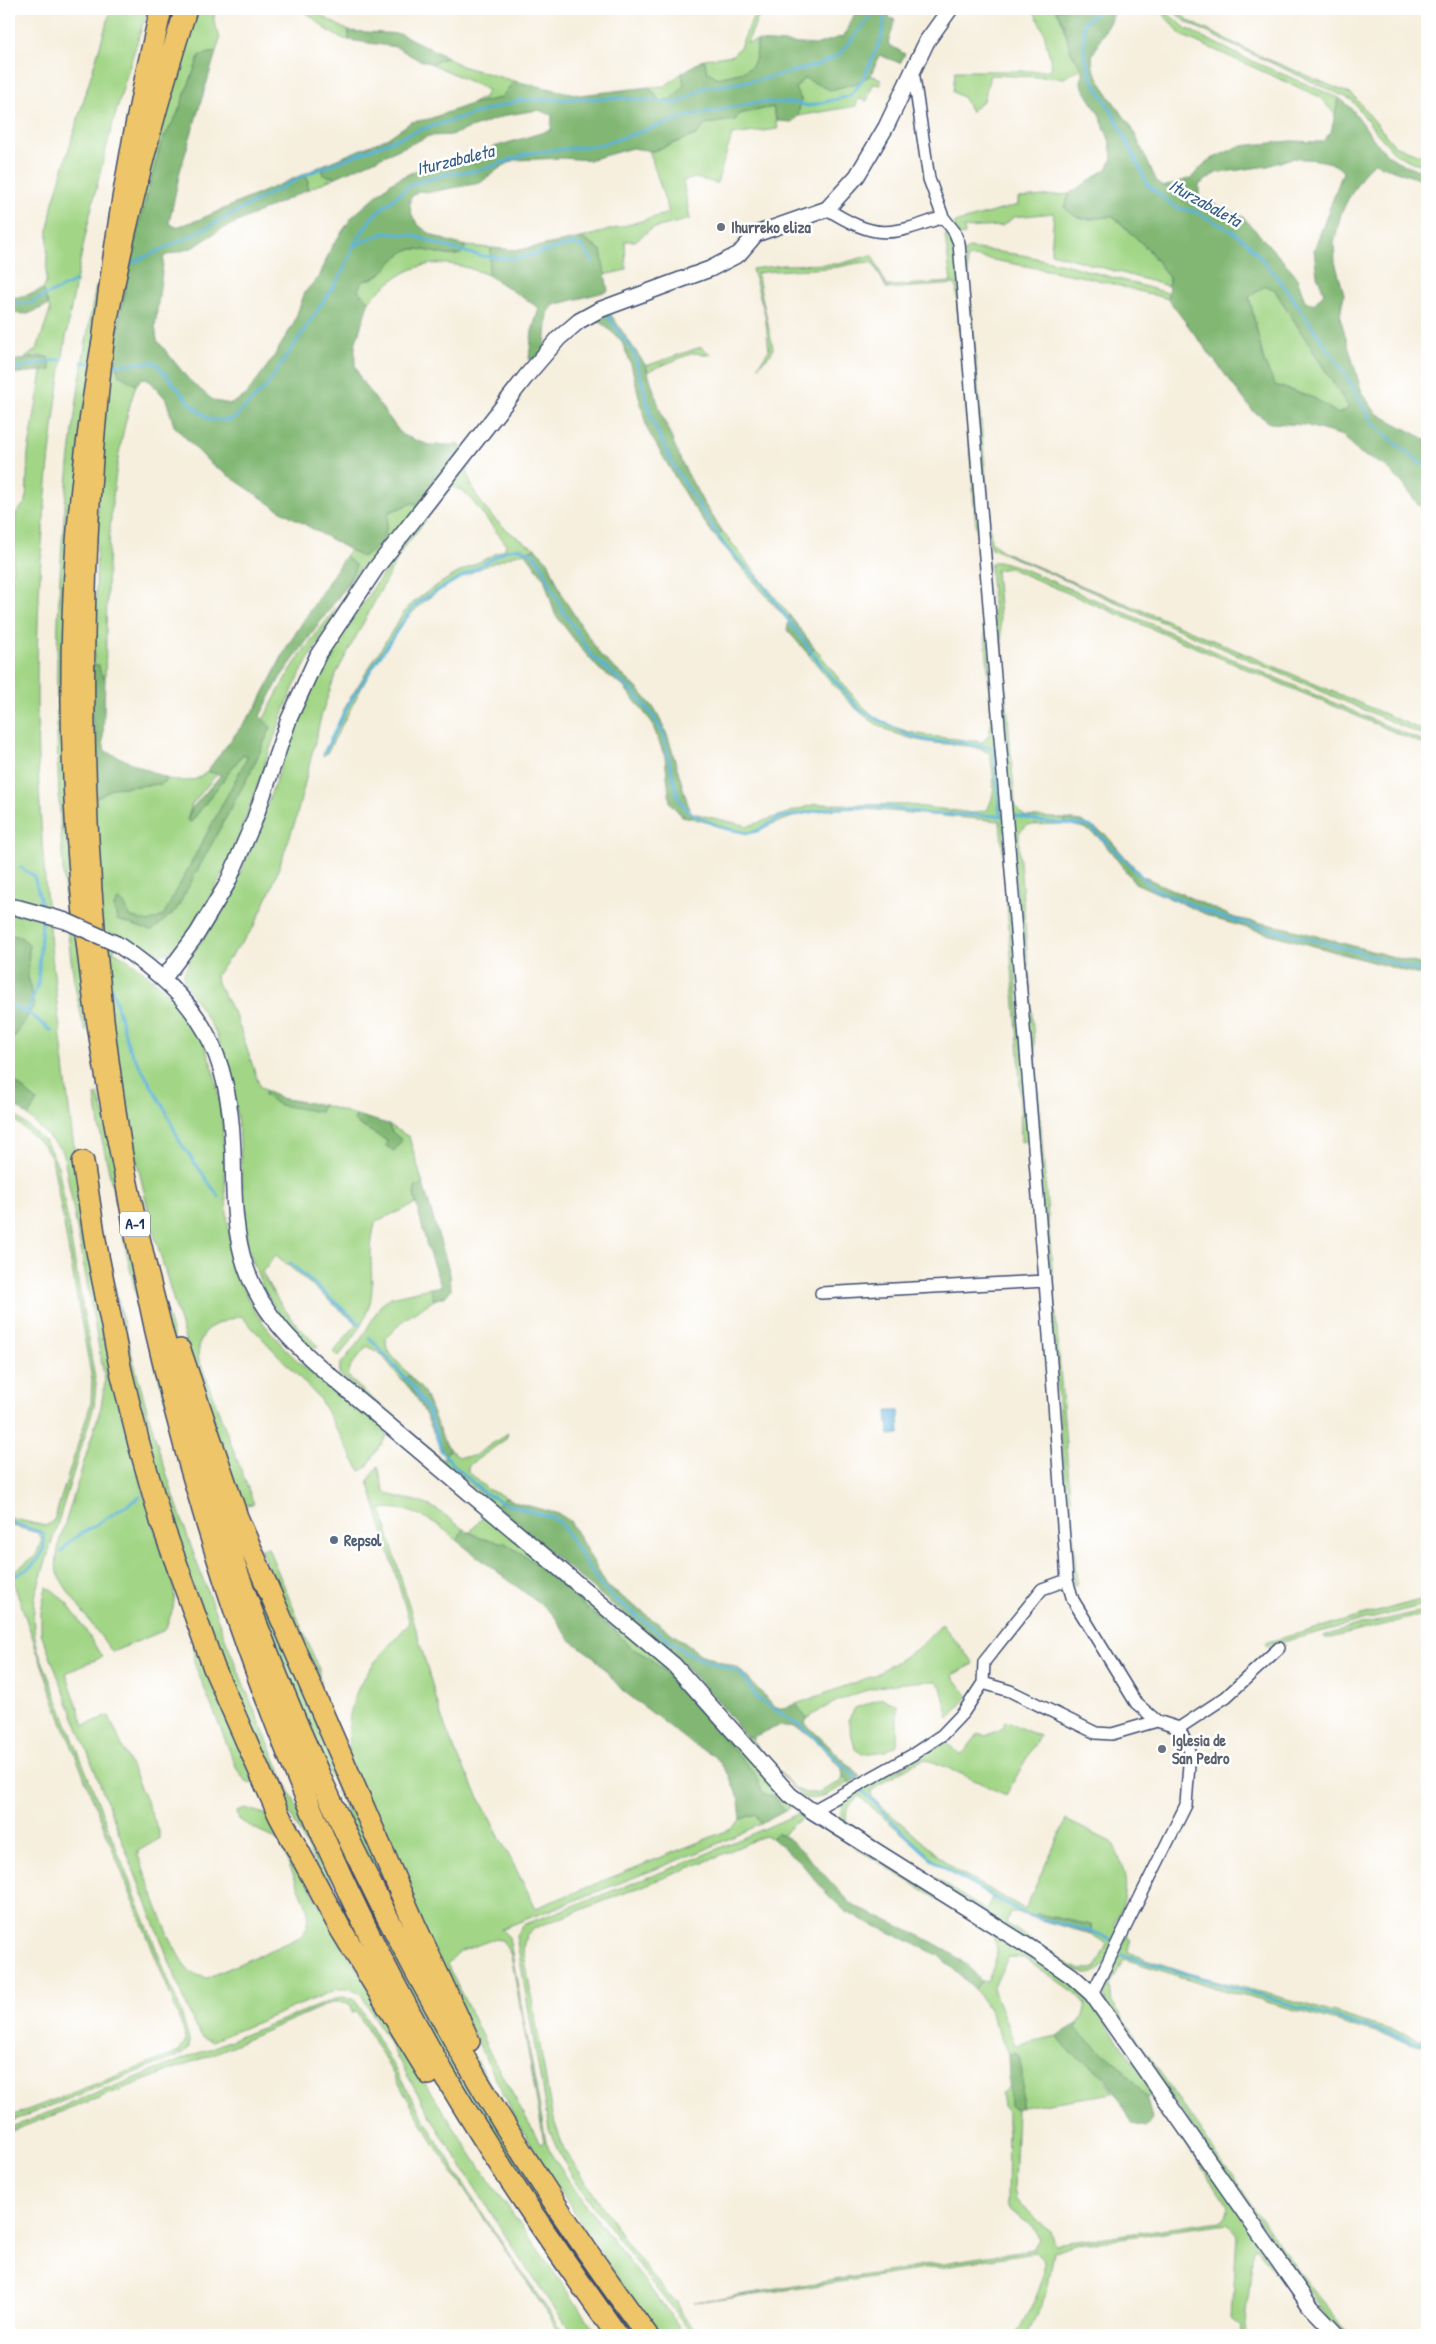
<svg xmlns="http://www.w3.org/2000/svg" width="1436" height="2344" font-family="'Patrick Hand',sans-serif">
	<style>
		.green { fill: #a2d686; stroke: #5e8272; fill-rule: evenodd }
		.forest { fill: #81b773; stroke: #4e7368; fill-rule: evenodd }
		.water { fill: #5cb3d9; stroke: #3c719c }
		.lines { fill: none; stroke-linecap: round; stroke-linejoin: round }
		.stream { stroke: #5cb3d9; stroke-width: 3 }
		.minor-casing { stroke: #3c4c71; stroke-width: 14 }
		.tertiary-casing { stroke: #3c4c71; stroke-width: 18 }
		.motorway-casing { stroke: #3c4c71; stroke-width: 24 }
		.minor { stroke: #fff; stroke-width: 11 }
		.tertiary { stroke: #fff; stroke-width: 15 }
		.motorway { stroke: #eec569; stroke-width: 21 }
		.tertiary-bridge-casing { stroke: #3c4c71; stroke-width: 18; stroke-linecap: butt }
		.tertiary-bridge { stroke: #fff; stroke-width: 15 }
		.worship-dot { fill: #6b7280; stroke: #fff; stroke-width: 2 }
		.service-dot { fill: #5c6f8a; stroke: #fff; stroke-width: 2 }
		.labels { text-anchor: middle; stroke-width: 5; stroke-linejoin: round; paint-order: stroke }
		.shield { fill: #fff; stroke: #5f6d8e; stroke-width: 1 }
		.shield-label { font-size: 15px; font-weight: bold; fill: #1b2f5e }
		.worship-label { font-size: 16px; font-weight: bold; fill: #5b616d; stroke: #fff; text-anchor: start }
		.service-label { font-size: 16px; font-weight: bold; fill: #4e5e75; stroke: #fff; text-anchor: start }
		.water-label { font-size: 18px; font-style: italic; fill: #325d89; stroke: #fff }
	</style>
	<rect width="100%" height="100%" fill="#fff"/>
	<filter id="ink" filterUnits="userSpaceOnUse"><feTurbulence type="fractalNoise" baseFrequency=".02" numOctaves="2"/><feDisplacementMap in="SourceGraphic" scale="10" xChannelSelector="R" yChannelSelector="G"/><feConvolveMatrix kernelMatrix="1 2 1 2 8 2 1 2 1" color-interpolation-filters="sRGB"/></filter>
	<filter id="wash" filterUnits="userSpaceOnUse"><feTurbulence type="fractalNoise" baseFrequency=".0096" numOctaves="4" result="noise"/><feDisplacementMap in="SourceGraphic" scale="20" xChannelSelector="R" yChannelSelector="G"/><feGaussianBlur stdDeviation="1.12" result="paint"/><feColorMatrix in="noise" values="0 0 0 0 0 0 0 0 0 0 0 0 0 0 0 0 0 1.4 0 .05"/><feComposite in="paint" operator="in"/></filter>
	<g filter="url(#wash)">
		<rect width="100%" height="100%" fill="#f6efde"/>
		<path class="green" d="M111 9H148C73 230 36 466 37 700 37 813 48 926 61 1038 66 1081 70 1124 77 1167 86 1223 99 1278 109 1333 117 1373 123 1413 133 1452 144 1499 161 1546 175 1592L173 1609 165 1630 112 1652C100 1634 63 1589 57 1571 55 1562 58 1552 59 1543L101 1407 105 1381 63 1152 28 1116 37 1101 16 1083 9 1073V1044L19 1031 31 987 28 977 29 944 19 936 9 935V913L17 915 20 900 9 898V622L16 513 26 502 28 453 42 372 51 369 45 356 25 358 37 349 50 311 43 289 46 283 48 230 53 202Z
			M197 9H214V22L220 38 216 52 200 55 177 115 161 143 137 233 133 236 154 150Z
			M303 9H315L327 19 349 31V40C331 37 317 21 303 9Z
			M757 9H762L747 43 757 41C758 73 745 71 718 78L707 71 704 59 733 55 740 47Z
			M1033 9H1055L1059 13 1071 52 1082 68 1064 78 990 75 984 100 971 112 964 98 953 92 955 71H1045L1052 68 1044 32Z
			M1159 9H1162L1187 29 1245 58 1339 98 1335 115 1320 97 1181 35Z
			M1170 9H1175L1189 21 1258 55 1353 95 1394 145 1427 158V166L1412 162 1396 154 1376 132 1352 100 1226 42 1185 21Z
			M447 57 461 66 514 81 501 98 471 104 484 97 488 90 432 64Z
			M682 73 684 85 673 99 660 101 649 87 665 86Z
			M871 75 881 79V85L873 84 867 101 858 99 856 106 798 116 801 99 795 89 804 77 830 90 856 83Z
			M773 107 778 129 732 135 717 183 695 178 683 181 690 219 651 229 635 241H625L626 270 604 275 601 250 581 238 669 213 649 150 653 151 696 135 706 124 735 120 739 114Z
			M323 165V175L336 177 307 190 308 180 304 174Z
			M1069 194 1065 208 1085 220 1113 216 1149 250 1169 278 1168 286 1051 253 1054 213 1014 217 1002 226 964 228 965 235 959 236 954 223 1018 205V198Z
			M945 235H948L958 267 1030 1140 1021 1142 1019 1054 1000 821 854 808 811 811 772 824 755 832H740L692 818V813L748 826 815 804 908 805 973 813 987 810C998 791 993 774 990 753 969 742 944 746 922 741 864 729 845 698 809 655L814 647C832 669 848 693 869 712 899 738 946 737 983 742L989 735 992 718 956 284 887 289 873 263C861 261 850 265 838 267 811 270 784 269 757 273L773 348 771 354 758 366 769 350 765 314 752 269 783 265 839 264 872 255 887 286 951 282Z
			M466 246 491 248 488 275C437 254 407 262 369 301L358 291 361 282C367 280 374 278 379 275 389 267 399 250 412 249 430 248 445 259 461 254Z
			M969 248 1022 255 1064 264 1168 293V299L1090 278 977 257 967 258 991 541 1002 551 1068 580 1166 620 1427 732V737L991 548 988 541 964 252Z
			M122 282 126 286 114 354 119 374 136 385C105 478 108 581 105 679L100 672 99 665 90 704 113 788 161 784 168 779C184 781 195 784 207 771L217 774 192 804 187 820 191 822 243 754 248 756 163 917 148 922 129 916 126 907 119 899 114 906 117 920 152 931 176 910 253 767 271 727 263 720 286 677 304 650 347 594C344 605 335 613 330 623 315 647 301 670 290 696 259 772 241 851 197 920 190 930 184 944 174 950 156 961 135 948 122 937L113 951C132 961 148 975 164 989 261 1080 196 1203 252 1306 266 1331 303 1369 327 1386 347 1401 374 1413 387 1436L366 1468 360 1471 319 1398 241 1316C213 1325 200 1325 198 1357L254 1504 245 1505 238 1497 230 1477 183 1333 152 1226 131 1136 95 930 85 568Z
			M103 285 86 1005 87 1030 85 1031C68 969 65 901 61 836 50 653 60 468 96 287Z
			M1265 286 1274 288 1349 408 1338 414 1314 398 1275 385 1264 362 1249 296Z
			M597 315 599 321C555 334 493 429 467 468 473 506 504 531 536 549 499 558 445 581 417 608 379 646 353 706 327 753L323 756 347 703 406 609C434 583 471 566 505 549L506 544 470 498 463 491 452 487 402 550 335 676 322 713 296 819 272 887 254 927 216 975 217 983 236 1017 260 1087 267 1091 264 1095 320 1112 323 1105 356 1115 354 1121C364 1129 376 1133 387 1141L392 1132 388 1124 409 1137 423 1184 416 1186 414 1194 416 1204 376 1221C369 1243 371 1263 372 1286 372 1314 355 1337 338 1357L333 1352 357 1324 276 1255 262 1272C276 1301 295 1325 319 1347L309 1348 297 1337 278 1313 263 1288 249 1252 244 1228 240 1142 233 1083 216 1033 189 990 184 981V973L193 953 217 918 237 880 257 833 304 701 325 659 385 571 396 550 548 355Z
			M701 347 712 355 693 353 648 371 646 366Z
			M413 503 421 506 374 562 362 566 347 585 356 566 345 556 350 550 362 557 386 530 389 512Z
			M723 532 790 616 789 622 714 535Z
			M993 562H1002L1019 567 1427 743V746L1009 568 996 570 1015 805 1024 816 1065 819V824L1028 825 1019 832V850L1077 1584 1073 1585 990 566Z
			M98 1094 313 1781 637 2335H627L543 2217 436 2046 332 1845 189 1482 138 1305 99 1126 95 1095Z
			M9 1110 46 1142 58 1166 96 1384 94 1406 36 1593C32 1614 33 1630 38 1650L181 2012 189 2040V2048L181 2055 9 2122V2117L179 2052 185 2042 184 2032 165 1981 56 1706 14 1584 9 1583V1574L36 1556 42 1539 38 1533 9 1525V1518L46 1526 54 1520 91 1403 92 1380 52 1158 44 1146 9 1115Z
			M105 1242C159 1499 260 1745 380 1978L344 1922 230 1692 149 1463Z
			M430 1288 434 1300 405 1319 386 1338 387 1350 409 1375 402 1380 381 1354 367 1346 351 1366 348 1375 351 1380 444 1461V1455L450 1450 459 1457 474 1456 508 1433 506 1439 468 1466V1471L487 1489 505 1497 496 1507 339 1374 340 1365 361 1339 380 1306 391 1297Z
			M378 1466 384 1491C397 1499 408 1498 422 1503 438 1508 450 1519 463 1529L457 1541C439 1522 408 1505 381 1509L442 1719 455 1751 536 1908 731 1829 741 1819 756 1814 761 1824 702 1851 501 1929 509 1937 546 2142 551 2154 586 2206 686 2335H659L640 2312 545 2168 515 2117 443 1973 350 1764C342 1695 363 1673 408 1625L409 1620 368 1481ZM494 1939 502 1940 511 1955 544 2142 540 2143 492 2057 447 1964 459 1952Z
			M488 1516 656 1655 790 1802 791 1807 785 1811 776 1799 762 1793 755 1774 699 1711 679 1683 648 1657 629 1647 617 1632 586 1609 568 1587 505 1543 480 1538 470 1532 483 1517Z
			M268 1548 319 1669 320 1683 260 1549Z
			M241 1556 254 1571 426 1969 356 1834 297 1699Z
			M46 1587C67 1594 90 1639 102 1657L66 1673 84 1725 109 1716 159 1831V1839L138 1851V1855C149 1881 171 1953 189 1970 194 1975 201 1976 207 1978L300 1937 307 1928 308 1909 279 1841 239 1820 237 1811 245 1808 268 1815 416 2070 480 2167 598 2335H575L551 2304 512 2246 441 2134 361 1994 350 1989H338L212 2041 202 2037 195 2027 41 1633V1612Z
			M1427 1598V1604L1267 1646 1264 1643Z
			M1427 1610V1614L1326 1639 1324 1636 1357 1626Z
			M942 1624 974 1664 952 1675 968 1696 949 1719 941 1687 936 1681C888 1682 846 1691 807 1719L796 1704 873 1676 920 1647Z
			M193 1644H195L256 1783C245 1784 242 1777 237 1769L194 1663Z
			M882 1698 897 1705V1745L886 1751 862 1754 855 1749 848 1720 855 1708Z
			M1005 1721 1039 1736 1006 1795C978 1783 953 1768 924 1759L899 1772 871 1791 872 1798 956 1871 1025 1909 1066 1820 1113 1843C1127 1875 1132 1892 1114 1924L1120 1930C1107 1956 1106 1982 1072 1970L844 1823 840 1817 843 1799 915 1759 944 1740 961 1756 979 1733 986 1736 1003 1728ZM859 1796 936 1863 993 1897 987 1911 858 1830 846 1820 847 1809ZM1010 1912H1017L1033 1918 1037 1914 1091 1925V1934L1107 1944 1096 1967 1081 1970 1069 1965 1006 1923Z
			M745 1736 754 1738 752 1741 794 1788 806 1793H817L840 1782 843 1776 849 1783C835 1790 818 1803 802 1797Z
			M800 1813 806 1814 1005 1936 1082 1991 1331 2335H1325L1320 2330 1255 2247 1253 2248 1245 2335H1240L1241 2326 1232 2319 1237 2235 1228 2223 1077 2244 1054 2251 1047 2292 1027 2335H1015C1026 2316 1045 2287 1044 2264 1044 2258 1039 2255 1035 2252L801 2288 694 2302 1033 2249 1039 2239 1033 2226 1009 2210 1007 2206 1008 2114 1003 2106 1001 2094 1010 2085V2105L1017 2109 1014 2187 1016 2200 1050 2231 1055 2244 1220 2221 1226 2217 1229 2206 1152 2097H1146L1120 2066 1074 2030 1083 2016 1086 2004 1079 1996 1025 1958 1008 1957 993 1989 1015 2045 1057 2036C1064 2047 1073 2052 1084 2060 1097 2069 1107 2079 1114 2093L1022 2107 1020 2059 1016 2053 1008 2054 988 2008 975 1989 981 1981 987 1982C995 1961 1003 1952 990 1932L810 1819 804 1818 794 1823 784 1835 777 1833 772 1838 764 1836 707 1861 535 1928 526 1935 523 1948 552 2115 564 2149 631 2249 669 2296 677 2302 680 2312 699 2335H694C667 2303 641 2269 616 2236 590 2202 563 2169 549 2129L516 1936 523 1925 683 1864Z
			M1127 1935 1131 1941 1128 1949 1129 1953 1188 1973 1295 2001 1427 2041V2047L1223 1990 1124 1959 1110 1985 1112 2003 1296 2269 1342 2326 1353 2335H1345L1327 2318 1106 2004 1103 1990Z
			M340 1997 353 1998 361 2009C423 2121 490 2231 566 2335H562L434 2144 357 2012 352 2013 351 2005 345 2002H333L211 2055 9 2132V2128Z"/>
		<path class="forest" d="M857 9H892L888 17 895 20 888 44 905 54 900 63 879 55 871 75 856 83 830 90 804 78 795 89 801 99 798 116 792 122 777 121 773 107 739 114 735 120 706 124 696 135 653 151 632 148 589 160 563 158 515 160 501 167 480 183 430 192 418 191 410 199C407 230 441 240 466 246L461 254C445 259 430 248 412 249 399 250 389 267 379 275 374 278 367 280 361 282L358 291 369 301 355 345V365L361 380 402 435 429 445H460L465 450 421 506 413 503 389 512C385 536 384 546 362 557L278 509 210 463 174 426 166 399 151 382 143 378 136 385 119 375 114 354 126 286 122 282 133 236 137 233 161 143 177 115 200 55 216 52 180 171 169 223 176 227 198 220 304 174 308 180 307 190 220 230 194 247 164 256 155 326 157 340 189 380 214 401 231 404 245 396 271 361 293 325 305 292 320 275 331 248 352 217 392 182 429 164 460 163 494 147 551 130 552 115 538 110 507 115 451 135 429 136 336 177 323 175V165L388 138 411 122 429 119 471 104 501 98 514 81 580 95 649 87 660 101 672 99 684 85 682 73 704 59 707 71 718 78C745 71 758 74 757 41L815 45 844 36Z
			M1055 9H1116L1092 56 1093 68 1109 96 1131 126 1157 182 1163 187 1191 178 1207 161 1240 146 1292 141 1322 142 1331 132 1339 98C1359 111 1366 133 1382 149 1394 162 1411 168 1427 172V182L1374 163 1366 170 1347 201 1341 214 1334 243 1335 262 1344 294 1340 317 1362 393 1376 413 1427 440V511L1418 505 1403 484 1384 465 1360 454 1343 436 1305 425 1270 423 1252 410 1168 299 1169 278 1149 250 1113 216C1095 218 1078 223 1065 208L1069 194 1108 168 1112 158 1110 142 1099 114 1081 84 1082 68 1071 52 1063 22ZM1292 158C1308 160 1333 158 1343 172L1314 250 1317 275 1324 293 1314 304 1305 301 1296 275 1243 217 1199 197V185L1216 173 1268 166ZM1265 286 1274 289 1349 408 1338 414 1314 398 1275 385 1264 362 1249 297Z
			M349 31 401 34 447 57 432 64 417 59 396 47 349 40Z
			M581 238 601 250 608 291 554 305 548 313 545 348 534 360 529 359 532 331 539 308 488 275 491 248 519 250Z
			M43 289 48 305 28 314 9 313V299L34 293Z
			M607 309 646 366 660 410 682 463 703 502 723 532 714 535 689 501 647 429 631 364 621 340 599 321 597 315Z
			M48 357 51 370 9 374V361Z
			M536 549 548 561 564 599 601 656 637 688 655 709 668 737 692 818 682 816 670 803 665 757 651 721 623 686 599 669 579 646 555 614 544 578 524 551Z
			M345 556 356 566 347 585 280 678 260 716 271 727 253 767 176 910 152 931 117 920 114 906 119 899 126 907 129 916 148 922 163 916 248 756 243 754 191 822 187 820 192 808 221 775 207 771 257 706 288 645Z
			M790 616 814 647 809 655 787 630Z
			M91 665H99L100 672 105 679 103 742 105 751 168 779 161 784 113 788 93 800Z
			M1065 819 1081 821 1105 834 1142 876 1235 918 1287 928 1427 966V977L1219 920 1135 883 1101 839 1085 828 1065 824Z
			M9 935 19 936 29 944 28 977 34 1006 9 1044Z
			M9 1073 16 1083 37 1101 28 1116 9 1100Z
			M267 1091 279 1098 323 1105 320 1112 279 1105 264 1095Z
			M356 1115 388 1124 392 1132 402 1140 394 1151 386 1146 387 1141C376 1133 364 1129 354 1120Z
			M423 1184 450 1274 451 1289 446 1296 434 1300 430 1288 441 1286 428 1250 414 1194 416 1186Z
			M409 1375 424 1392 443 1439 450 1450 444 1455C430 1429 424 1401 402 1380Z
			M505 1497 518 1503 559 1514 570 1521 607 1586 700 1654 738 1668 776 1708H783L796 1704 807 1719 805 1723 861 1777 849 1783 843 1776 842 1769C822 1748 805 1718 774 1728 763 1732 756 1738 745 1736L713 1695 670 1653 496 1507Z
			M463 1529 480 1538 505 1543 522 1554 568 1587 586 1608 617 1632 629 1647 648 1657 679 1683 699 1711 755 1774 763 1793 776 1799 785 1811 761 1824 756 1814 741 1819 739 1800 729 1775 714 1755 694 1745 622 1690 594 1657 570 1640 553 1614 457 1541Z
			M777 1833C799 1839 831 1887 852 1903 859 1909 870 1913 879 1917 916 1935 956 1948 981 1981L975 1989 938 1955 846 1912 829 1896 800 1862 772 1838Z
			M1037 1914 1091 1925V1934L1033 1918Z
			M1079 2023 1075 2030 1120 2066 1146 2097 1152 2118 1147 2127 1132 2124C1124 2110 1117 2092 1107 2079 1092 2063 1068 2055 1057 2036Z
			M1016 2053C1025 2068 1022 2090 1022 2107L1017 2109 1010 2106 1008 2054Z"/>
		<path class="water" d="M887 1411H899L900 1434 889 1435Z"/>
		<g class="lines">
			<path class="stream" d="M1098 9 1095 14 1084 22V53L1093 81 1114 115 1148 185 1175 207 1196 212 1230 230 1247 242 1282 283 1346 375 1372 422 1398 446 1427 467
				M355 245 384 233 412 235 453 249 482 256 516 259 572 244 582 246 593 262
				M127 265 191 236 305 175 419 130 521 100 619 98 678 103 703 88 764 79 817 65 839 55 877 9
				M9 304 30 303 76 281
				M608 313 607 315 634 353 652 420 673 465 725 546 762 584 822 666 860 710 906 734 928 741 964 743 993 748 995 755 1000 815
				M82 362 90 363
				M111 365 155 362 192 405 210 420H232L266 387 343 272 354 245 372 217 410 185 443 175 482 170 529 153 600 145 689 116 759 102 797 103 808 106 850 96 862 81 881 39 886 9
				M9 370 62 359
				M324 753 349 703 410 611 420 601 507 550 520 548 533 554 542 565 561 608 592 656 634 692 653 716 663 733 677 795 685 808 696 816 723 828 748 833 757 831 779 818 832 808 883 807 931 814 1003 816
				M1012 815 1039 821 1090 826 1154 889 1221 917 1348 949 1427 973
				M20 867 34 876 43 910
				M112 988 129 1048 165 1109 180 1142 219 1197
				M9 1004 34 1017 51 1031
				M27 1013 38 984 42 919
				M290 1263 360 1324
				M369 1337 413 1387 428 1411 441 1450 452 1463 484 1493 506 1504 553 1518 561 1524 600 1585 615 1599 682 1650 703 1660 732 1669 742 1675 757 1698 806 1730 856 1778
				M9 1522 43 1533C49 1559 30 1569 9 1579
				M61 1552 70 1541 140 1497
				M862 1790C884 1812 906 1837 930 1857 951 1875 997 1899 1022 1912 1049 1925 1091 1926 1112 1941
				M1122 1955 1427 2045"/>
		</g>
	</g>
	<g filter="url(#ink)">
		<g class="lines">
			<defs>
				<path id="minor" d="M913 70 929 179 943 217 954 231 959 243 1045 1281 1067 1580 1073 1600 1136 1703 1157 1721 1179 1728 1190 1751 1186 1805 1092 1994
					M827 209C877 240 889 236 943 217
					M821 1293 1045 1281
					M983 1683 1010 1691 1096 1733 1112 1734 1157 1721
					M1179 1728 1226 1697 1279 1648
					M812 1811 912 1755 942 1735 963 1713 983 1683 984 1662 1042 1589 1067 1580"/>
				<path id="tertiary" d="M9 906 19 908
					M117 944C201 1000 229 1050 233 1151 234 1190 233 1230 246 1268 262 1315 297 1348 334 1379L674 1665 790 1795 812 1811 1037 1952 1072 1976 1092 1994 1291 2279 1310 2306 1338 2335
					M164 978 197 934 227 884 254 821 289 719 318 655 376 568 528 374 559 338 579 321 599 310 710 269 739 254 756 234 827 209 857 176 886 127 927 41 950 9"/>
				<path id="motorway" d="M161 9C0 691 89 1455 440 2067 494 2160 555 2248 617 2335
					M186 9C131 183 91 359 77 542 62 752 81 963 124 1169 210 1592 391 1989 647 2335
					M83 1162 96 1246 121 1371 139 1444 161 1521 214 1668 279 1815 340 1928 429 2074
					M180 1350 237 1517 414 1923 469 2041"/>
			</defs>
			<use href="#minor" class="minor-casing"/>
			<use href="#tertiary" class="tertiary-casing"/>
			<use href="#motorway" class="motorway-casing"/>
			<use href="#minor" class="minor"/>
			<use href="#tertiary" class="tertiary"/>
			<use href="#motorway" class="motorway"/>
			<defs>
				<path id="tertiary-bridge" d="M19 908 66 921 117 944"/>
			</defs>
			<use href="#tertiary-bridge" class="tertiary-bridge-casing"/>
			<use href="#tertiary-bridge" class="tertiary-bridge"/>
		</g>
	</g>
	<g class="worship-dot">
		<circle cx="721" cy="227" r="5"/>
		<circle cx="1162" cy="1749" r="5"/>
	</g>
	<circle class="service-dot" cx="334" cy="1540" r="5"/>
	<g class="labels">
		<rect class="shield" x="120" y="1211.5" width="30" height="25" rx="4"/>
		<g class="shield-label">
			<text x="135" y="1229">A-1</text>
		</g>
		<g class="worship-label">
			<text x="731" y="233">Ihurreko eliza</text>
			<text x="1172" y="1746">Iglesia de<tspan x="1172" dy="18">San Pedro</tspan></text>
		</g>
		<g class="service-label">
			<text x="344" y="1546">Repsol</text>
		</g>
		<g class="water-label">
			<text transform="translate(455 160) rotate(-14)" y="6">Iturzabaleta</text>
			<text transform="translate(1205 203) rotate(29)" y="6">Iturzabaleta</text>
		</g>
	</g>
	<rect width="1436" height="2344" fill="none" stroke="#fff" stroke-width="30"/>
</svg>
